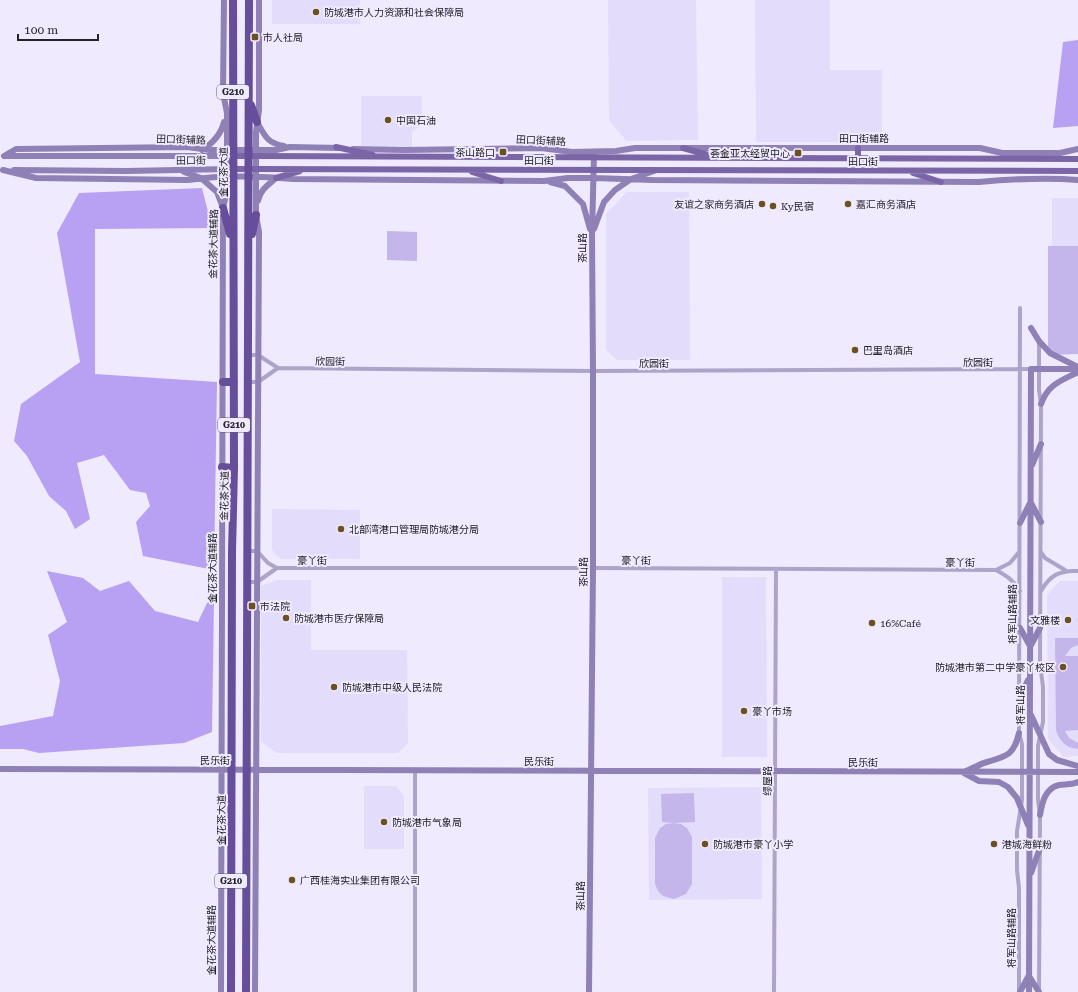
<svg xmlns="http://www.w3.org/2000/svg" width="1078" height="992" font-family="'Roboto Serif','Noto Sans SC',serif">
	<style>
		.built { fill: #e4dcfb }
		.green { fill: #c4b6eb }
		.forest { fill: #b8a0f3 }
		.lines { fill: none; stroke-linecap: round; stroke-linejoin: round }
		.street { stroke: #aea4c9; stroke-width: 4 }
		.secondary { stroke: #8f80b6; stroke-width: 6 }
		.primary { stroke: #7a65a7; stroke-width: 6 }
		.highway { stroke: #674e9a; stroke-width: 8 }
		.poi-dot { fill: #6b5022; stroke: #efeafd; stroke-width: 1.5 }
		.labels { text-anchor: middle; stroke-width: 4; stroke-linejoin: round; paint-order: stroke }
		.shield { fill: #efeafd; stroke: #615e69; stroke-width: 1 }
		.shield-label { font-size: 9px; font-weight: bold; fill: #24222a }
		.poi-label { font-size: 10px; fill: #24222a; stroke: #efeafd; text-anchor: start }
		.street-label { font-size: 10px; fill: #24222a; stroke: #efeafd }
	</style>
	<rect width="100%" height="100%" fill="#efeafd"/>
	<path class="built" d="M272 0H360V24H272Z
		M608 0H696L698 140 627 141 609 121Z
		M755 0H830V70H882V142H756Z
		M361 96H422V126L412 131V147L361 146Z
		M627 192H689L690 360H617L606 350V214Z
		M1052 198H1078V246H1052Z
		M272 509 360 510V559H281L274 553 272 549Z
		M722 577H766L767 757H722Z
		M277 580H311V650H407L408 743 398 753H277L261 742V586Z
		M1060 581H1078V756L1064 757 1048 739 1047 595Z
		M364 786H396L404 796V849H364Z
		M761 787 762 899 649 900 648 788Z"/>
	<path class="green" d="M387 231 417 232V261L387 260Z
		M1048 246H1078V354L1048 355Z
		M1055 638H1078V645L1071 648 1065 656H1078V730L1065 731 1069 738 1078 743V749C1066 748 1059 741 1056 730Z
		M694 793 695 822 674 823 681 824 687 828 692 837V884L686 894 674 899 663 896 658 891 655 884V838L660 828 666 824 674 823 662 822 661 794Z"/>
	<path class="forest" d="M1078 40V126L1053 128 1063 42Z
		M202 188 212 228 95 229V374L217 382 214 570 143 556 136 522 150 506 146 493 130 490 104 455 77 463 90 519 75 529 66 511 49 496 27 456 14 441 21 404 80 362 57 233 79 193Z
		M47 571 83 578 100 591 129 581 155 611 198 622 207 603 214 600 212 732 184 743 39 753 23 749H0V726L53 716 60 681 48 635 67 622Z"/>
	<g class="lines">
		<path class="street" d="M1039 341V390L1041 404 1040 664 1043 687V722L1038 746V800L1040 815 1039 991
			M278 368 593 371 1031 369
			M248 382H258L278 368 258 355H248
			M247 551H257L268 563 277 568 257 582H247
			M1041 552 1045 558 1065 570
			M277 568H593L996 570C1007 576 1013 580 1020 591
			M996 570 1010 563 1019 552
			M1041 591C1050 575 1060 570 1078 571
			M415 992V770
			M774 992 776 569
			M1019 992V888L1017 870V831L1022 800V744L1019 733 1020 308"/>
		<path class="secondary" d="M257 122C265 136 267 143 284 146
			M353 149 404 150 541 148 572 152 616 151 635 148H980L1002 153H1060L1078 149
			M202 150C213 143 221 135 224 122
			M4 156 16 149 187 147 210 150H276L290 147 340 148
			M5 156H230
			M3 170 36 178 188 180C223 175 258 176 293 179L544 181 568 178H594L653 180 979 182C1012 179 1045 177 1078 180
			M14 170 126 171 230 169
			M184 172 201 178 217 192 223 208
			M550 182 565 186 583 204 590 229
			M258 201C260 190 268 185 276 178
			M594 229 604 202 615 190 631 179 654 171
			M1031 328 1039 341 1050 353 1078 367
			M1041 404C1048 384 1061 381 1078 372
			M1032 465 1041 444
			M1031 503 1041 522
			M1020 523 1030 503
			M1020 628 1030 646
			M1031 645 1040 628
			M1019 700 1028 680
			M1031 715 1049 754 1057 760 1078 766
			M0 769 1078 772
			M966 771C973 768 980 764 987 762 1007 756 1014 755 1019 733
			M964 773 979 781 999 782 1008 787 1017 798 1028 825
			M1040 815C1042 803 1045 788 1059 785 1065 784 1072 785 1078 782
			M1031 873 1040 848
			M1029 976 1039 992
			M221 992 223 208 227 191V113L223 93 224 0
			M255 992 259 232 256 215V132L259 110V0
			M589 992 593 568V371L592 234 594 154
			M1020 992 1028 977
			M1029 992 1031 369H1078"/>
		<path class="primary" d="M336 147 373 155
			M683 148 712 156
			M858 148V159
			M233 156 1078 159
			M233 169 1078 171
			M472 172 501 181
			M913 173 941 182
			M276 178 300 171"/>
		<path class="highway" d="M251 105 257 122
			M223 208 230 234
			M252 234 256 215
			M223 382H234
			M222 467 234 468
			M231 992 232 552 234 468 233 0
			M246 992 249 0"/>
	</g>
	<g class="poi-dot">
		<circle cx="316" cy="12" r="4"/>
		<rect x="251" y="33" width="8" height="8" rx="2"/>
		<circle cx="388" cy="120" r="4"/>
		<rect x="499" y="148" width="8" height="8" rx="2"/>
		<rect x="794" y="149" width="8" height="8" rx="2"/>
		<circle cx="762" cy="204" r="4"/>
		<circle cx="848" cy="204" r="4"/>
		<circle cx="773" cy="206" r="4"/>
		<circle cx="855" cy="350" r="4"/>
		<circle cx="341" cy="529" r="4"/>
		<rect x="248" y="602" width="8" height="8" rx="2"/>
		<circle cx="286" cy="618" r="4"/>
		<circle cx="1068" cy="620" r="4"/>
		<circle cx="872" cy="623" r="4"/>
		<circle cx="1063" cy="667" r="4"/>
		<circle cx="334" cy="687" r="4"/>
		<circle cx="744" cy="711" r="4"/>
		<circle cx="384" cy="822" r="4"/>
		<circle cx="705" cy="844" r="4"/>
		<circle cx="994" cy="844" r="4"/>
		<circle cx="292" cy="880" r="4"/>
	</g>
	<g class="labels">
		<g class="shield">
			<rect x="217" y="85" width="32" height="14" rx="3"/>
			<rect x="218" y="418" width="32" height="14" rx="3"/>
			<rect x="215" y="874" width="32" height="14" rx="3"/>
		</g>
		<g class="shield-label">
			<text x="233" y="95">G210</text>
			<text x="234" y="428">G210</text>
			<text x="231" y="884">G210</text>
		</g>
		<g class="poi-label">
			<text x="324" y="16">防城港市人力资源和社会保障局</text>
			<text x="263" y="41">市人社局</text>
			<text x="396" y="124">中国石油</text>
			<text x="495" y="156" text-anchor="end">茶山路口</text>
			<text x="790" y="157" text-anchor="end">荟金亚太经贸中心</text>
			<text x="754" y="208" text-anchor="end">友谊之家商务酒店</text>
			<text x="856" y="208">嘉汇商务酒店</text>
			<text x="781" y="210">Ky民宿</text>
			<text x="863" y="354">巴里岛酒店</text>
			<text x="349" y="533">北部湾港口管理局防城港分局</text>
			<text x="260" y="610">巿法院</text>
			<text x="294" y="622">防城港市医疗保障局</text>
			<text x="1060" y="624" text-anchor="end">文雅楼</text>
			<text x="880" y="627">16%Café</text>
			<text x="1055" y="671" text-anchor="end">防城港市第二中学豪丫校区</text>
			<text x="342" y="691">防城港市中级人民法院</text>
			<text x="752" y="715">豪丫市场</text>
			<text x="392" y="826">防城港市气象局</text>
			<text x="713" y="848">防城港市豪丫小学</text>
			<text x="1002" y="848">港城海鲜粉</text>
			<text x="300" y="884">广西桂海实业集团有限公司</text>
		</g>
		<g class="street-label">
			<text x="864" y="142">田口街辅路</text>
			<text transform="translate(181 139) rotate(2)" y="4">田口街辅路</text>
			<text transform="translate(541 140) rotate(3)" y="4">田口街辅路</text>
			<text transform="translate(191 160) rotate(-1)" y="4">田口街</text>
			<text x="539" y="164">田口街</text>
			<text x="863" y="165">田口街</text>
			<text transform="translate(223 172) rotate(-90)" y="4">金花茶大道</text>
			<text transform="translate(213 244) rotate(-89)" y="4">金花茶大道辅路</text>
			<text transform="translate(582 248) rotate(-90)" y="4">茶山路</text>
			<text transform="translate(330 361) rotate(1)" y="4">欣园街</text>
			<text x="978" y="366">欣园街</text>
			<text x="654" y="367">欣园街</text>
			<text transform="translate(224 496) rotate(-89)" y="4">金花茶大道</text>
			<text x="312" y="564">豪丫街</text>
			<text x="636" y="564">豪丫街</text>
			<text x="960" y="566">豪丫街</text>
			<text transform="translate(212 568) rotate(-90)" y="4">金花茶大道辅路</text>
			<text transform="translate(583 572) rotate(-90)" y="4">茶山路</text>
			<text transform="translate(1012 614) rotate(-90)" y="4">将军山路辅路</text>
			<text transform="translate(1020 705) rotate(-90)" y="4">将军山路</text>
			<text x="215" y="764">民乐街</text>
			<text x="539" y="765">民乐街</text>
			<text x="863" y="766">民乐街</text>
			<text transform="translate(767 781) rotate(-90)" y="4">缪屋路</text>
			<text transform="translate(221 820) rotate(-90)" y="4">金花茶大道</text>
			<text transform="translate(580 896) rotate(-90)" y="4">茶山路</text>
			<text transform="translate(1011 938) rotate(-90)" y="4">将军山路辅路</text>
			<text transform="translate(211 940) rotate(-90)" y="4">金花茶大道辅路</text>
		</g>
	</g>
	<path d="M18 34v6h80v-6" fill="none" stroke="#24222a" stroke-width="2"/>
	<text x="24" y="34" font-size="12" fill="#24222a" stroke="#efeafd" stroke-width="3" paint-order="stroke">100 m</text>
</svg>
